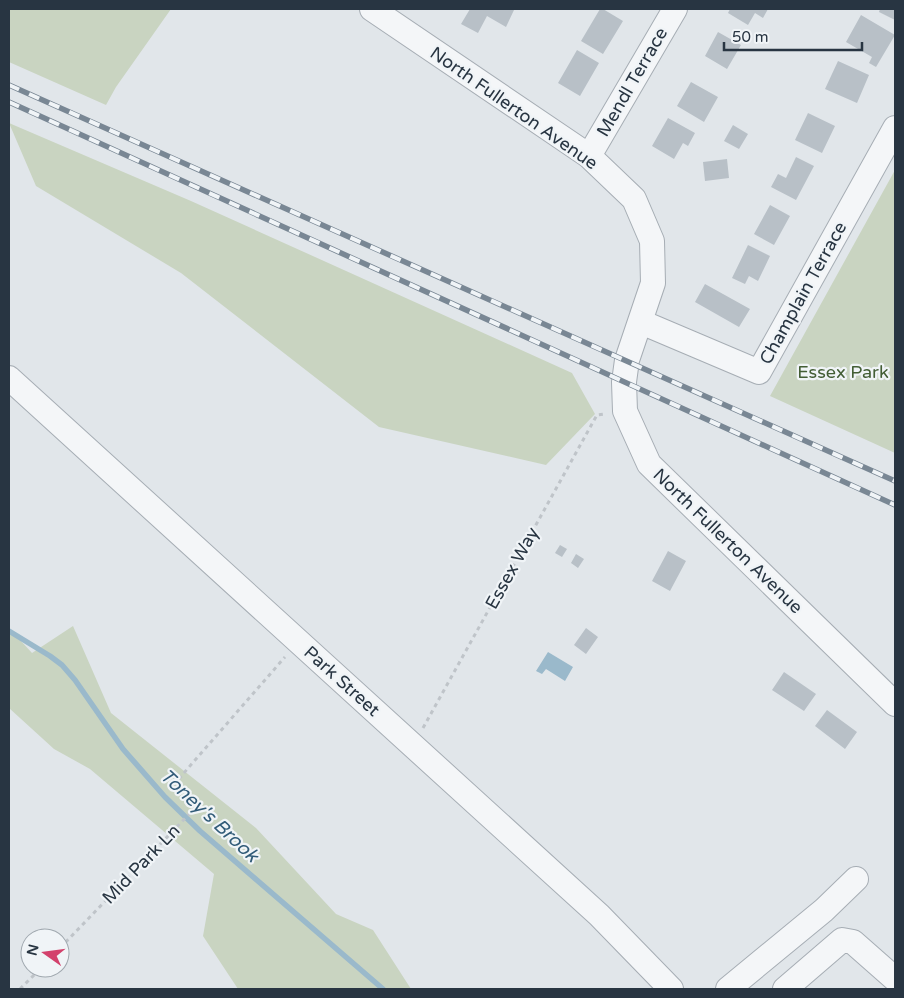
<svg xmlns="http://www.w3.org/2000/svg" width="904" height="998" font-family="'Varela Round',sans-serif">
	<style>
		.green { fill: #c9d4c1 }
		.water { fill: #9ab9cb }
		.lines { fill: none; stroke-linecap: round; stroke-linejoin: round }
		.stream { stroke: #9ab9cb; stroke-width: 5.5 }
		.building { fill: #b8c0c7 }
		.minor-casing { stroke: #a6adb4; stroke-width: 26 }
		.path { stroke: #bfc4c9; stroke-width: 3; stroke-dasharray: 4 4; stroke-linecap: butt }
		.minor { stroke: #f4f6f8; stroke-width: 24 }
		.rail-casing { stroke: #798794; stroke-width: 5.5 }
		.rail { stroke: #f0f4f7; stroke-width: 4; stroke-dasharray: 11; stroke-linecap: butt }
		.labels { text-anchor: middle; stroke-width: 4.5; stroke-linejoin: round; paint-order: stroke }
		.street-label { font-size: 18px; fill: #283542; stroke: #f0f4f7 }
		.park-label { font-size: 18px; fill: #435e35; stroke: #f0f4f7 }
		.water-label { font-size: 19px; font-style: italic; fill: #315b78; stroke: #f0f4f7 }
	</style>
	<rect width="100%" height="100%" fill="#e1e6ea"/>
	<path class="green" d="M9 9H171L116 87 106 105 9 62Z
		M9 123 191 201 572 373 595 414 546 465 379 427 181 273 36 186Z
		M895 170V453L770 396Z
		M73 626 111 713 256 828 336 914 373 930 411 989H238L203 936 214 874 90 769 54 749 9 708V628L32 653Z"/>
	<path class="water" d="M548 652 573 667 565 681 546 669 542 674 536 671Z"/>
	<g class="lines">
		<path class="stream" d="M9 631 50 656 62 665 75 680 123 749 165 797 200 831 383 989"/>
	</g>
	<path class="building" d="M470 9H511L514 10 506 27 487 16 478 33 461 24Z
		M600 9H603L623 21 603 54 581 41Z
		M730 9H768L763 18 755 13 748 25 728 13Z
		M880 9H895V20L879 12Z
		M861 15 895 35 876 67 869 63 872 57 846 42Z
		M718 32 741 45 727 69 705 56Z
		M577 50 599 63 580 96 558 83Z
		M838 61 869 75 857 103 825 89Z
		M691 82 718 97 704 122 677 106Z
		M808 113 835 126 822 153 795 140Z
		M668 118 695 133 688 146 683 143 674 159 652 146Z
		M733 125 748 134 739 149 724 141Z
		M796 157 814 166 796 200 771 187 778 174 786 178Z
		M727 159 729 178 705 181 703 162Z
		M770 205 790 216 774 245 754 234Z
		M748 245 770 256 758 281 749 276 745 284 732 278Z
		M705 284 750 309 739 327 695 302Z
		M560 545 567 549 562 557 555 553Z
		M668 551 686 561 670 591 652 581Z
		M576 554 584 559 578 568 571 563Z
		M586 628 598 637 586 654 574 645Z
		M784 672 816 694 804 711 772 690Z
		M827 710 857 732 845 749 815 726Z"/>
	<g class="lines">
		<defs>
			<path id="minor" d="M372 9 589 156 634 199 652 241 653 283 627 360 624 382 625 411 649 464 895 704
				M589 156 675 9
				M641 322 759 372 895 128
				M9 378 599 915 671 989
				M728 989 824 910 856 879
				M785 989 842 940 853 942 895 979"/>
		</defs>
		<use href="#minor" class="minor-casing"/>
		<path class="path" d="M423 728 597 415 605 414
			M60 948 196 807 176 782 285 657
			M20 989 41 968"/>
		<use href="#minor" class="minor"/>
		<defs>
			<path id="rail" d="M9 85 895 481
				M9 102 895 505"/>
		</defs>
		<use href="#rail" class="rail-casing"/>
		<use href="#rail" class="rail"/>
	</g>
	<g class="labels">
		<g class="street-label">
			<text transform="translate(632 82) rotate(-60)" y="6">Mendl Terrace</text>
			<text transform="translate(514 108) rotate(35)" y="6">North Fullerton Avenue</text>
			<text transform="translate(803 293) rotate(-61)" y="6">Champlain Terrace</text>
			<text transform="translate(728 541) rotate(44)" y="6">North Fullerton Avenue</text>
			<text transform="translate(512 568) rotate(-61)" y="6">Essex Way</text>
			<text transform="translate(342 681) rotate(42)" y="6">Park Street</text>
			<text transform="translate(141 864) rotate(-46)" y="6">Mid Park Ln</text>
		</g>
		<g class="park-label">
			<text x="843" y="378">Essex Park</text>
		</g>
		<g class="water-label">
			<text transform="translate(210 815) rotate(43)" y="7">Toney's Brook</text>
		</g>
	</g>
	<rect width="904" height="998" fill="none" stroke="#283542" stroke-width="20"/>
	<g transform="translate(45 953) rotate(284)"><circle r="24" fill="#f0f4f7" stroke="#a0a8af"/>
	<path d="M0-4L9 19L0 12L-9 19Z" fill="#d3416c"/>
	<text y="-8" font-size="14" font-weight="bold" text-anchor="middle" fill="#283542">N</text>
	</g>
	<path d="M724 42v8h138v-8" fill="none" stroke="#283542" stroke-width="2.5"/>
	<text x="732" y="42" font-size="15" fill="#283542" stroke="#f0f4f7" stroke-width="4" paint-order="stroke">50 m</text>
</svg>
